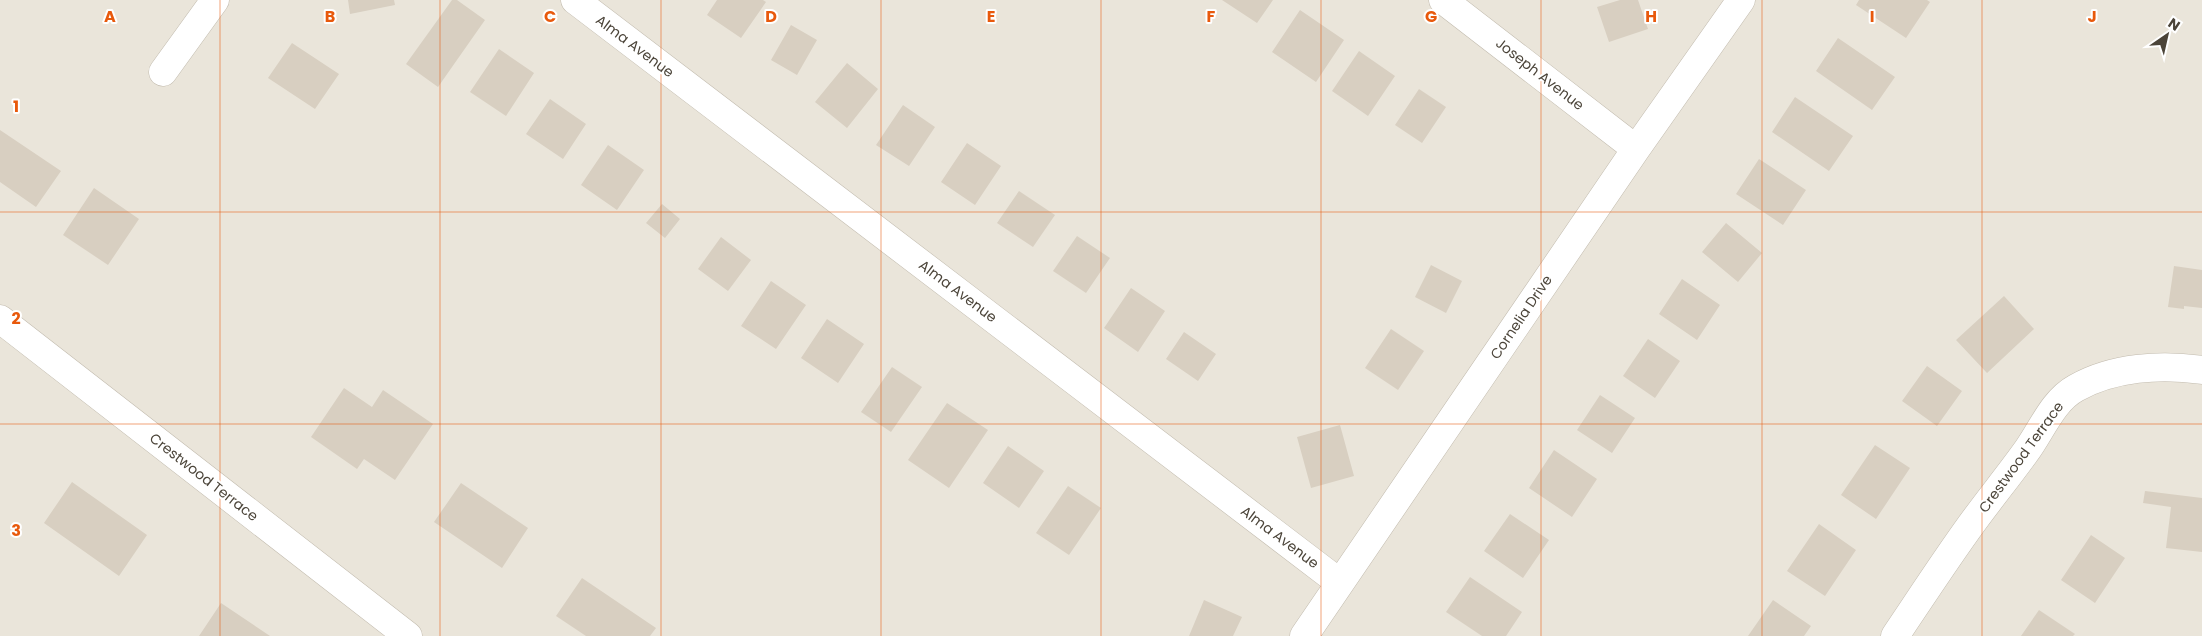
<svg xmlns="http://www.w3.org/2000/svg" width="2202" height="636" font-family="Poppins,sans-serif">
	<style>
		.residential { fill: #eae5da }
		.building { fill: #d8cfc1 }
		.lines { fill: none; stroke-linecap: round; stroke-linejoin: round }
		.minor-casing { stroke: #c2bbae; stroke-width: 29 }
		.minor { stroke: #fff; stroke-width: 28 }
		.grid { fill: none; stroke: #e8590c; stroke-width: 1; stroke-opacity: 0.55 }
		.labels { text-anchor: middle; stroke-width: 4; stroke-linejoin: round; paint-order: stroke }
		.street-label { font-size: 14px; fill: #4b4439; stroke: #fff }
		.grid-label { font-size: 16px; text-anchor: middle; font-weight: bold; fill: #e8590c; stroke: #fff; stroke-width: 4; stroke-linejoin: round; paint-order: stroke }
	</style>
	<rect width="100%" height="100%" fill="#f6f3ec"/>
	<path class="residential" d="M0 0H2202V636H0Z"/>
	<path class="building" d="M348 0H394L395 5 350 14Z
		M452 0H457L485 20 438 87 406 64Z
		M717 0H763L766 2 741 38 707 15Z
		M1222 0H1273L1257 23Z
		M1620 0H1638L1648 29 1609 42 1597 7Z
		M1859 0H1927L1930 2 1906 38 1856 5Z
		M1300 10 1344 40 1316 82 1272 52Z
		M791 25 817 40 797 75 771 60Z
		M1838 38 1895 77 1872 110 1816 71Z
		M292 43 339 74 315 109 268 78Z
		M499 49 534 73 506 116 470 92Z
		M1359 51 1395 76 1368 116 1332 91Z
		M847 63 878 89 847 128 815 102Z
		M1419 89 1446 107 1422 143 1395 125Z
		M1795 97 1853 136 1829 171 1772 132Z
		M550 99 586 124 563 159 526 134Z
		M903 105 935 127 909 166 876 145Z
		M0 130 61 171 36 207 0 182Z
		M967 143 1001 166 975 205 941 182Z
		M608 145 644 170 617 210 581 185Z
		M1759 159 1806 190 1783 225 1736 194Z
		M94 188 139 219 108 265 63 235Z
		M1019 191 1055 215 1033 247 997 223Z
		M662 204 680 219 665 238 646 223Z
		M1726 223 1762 253 1738 282 1702 252Z
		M1077 236 1110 258 1086 293 1053 271Z
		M721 237 751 260 728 291 698 269Z
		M1431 265 1462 281 1446 313 1415 297Z
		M2174 266 2202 270V308L2184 306V309L2168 307Z
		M1682 279 1720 305 1697 340 1659 314Z
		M771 281 806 305 776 349 741 326Z
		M1131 288 1165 311 1138 352 1104 328Z
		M2004 296 2034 329 1987 373 1956 340Z
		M827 319 864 344 838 383 801 358Z
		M1391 329 1424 351 1398 390 1365 368Z
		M1184 332 1216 354 1198 381 1166 359Z
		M1648 339 1680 361 1655 398 1623 376Z
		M1927 366 1962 391 1937 426 1902 401Z
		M892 367 922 387 891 432 861 412Z
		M344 388 372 407 383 390 433 424 395 480 364 459 357 469 311 437Z
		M1600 395 1635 418 1612 453 1577 430Z
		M947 403 988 430 949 488 908 460Z
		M1340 425 1354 476 1311 488 1297 437Z
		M1875 445 1910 468 1876 519 1841 495Z
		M1008 446 1044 471 1019 508 983 483Z
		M1554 450 1597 479 1572 517 1529 488Z
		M72 482 147 535 119 576 44 523Z
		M461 483 528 528 502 568 434 522Z
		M1068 486 1101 508 1069 555 1036 533Z
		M2145 491 2202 498V552L2166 548 2171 507 2143 503Z
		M1510 514 1549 540 1523 578 1484 551Z
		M1819 524 1856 550 1825 596 1787 571Z
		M2091 535 2125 558 2095 603 2061 580Z
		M1470 577 1522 612 1506 636H1482L1446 612Z
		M582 578 656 628 650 636H586L556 616Z
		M1204 600 1242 617 1233 636H1189Z
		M1773 600 1811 626 1804 636H1748Z
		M221 603 270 636H199Z
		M2039 610 2075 634 2073 636H2021Z"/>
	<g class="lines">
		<defs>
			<path id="minor" d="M575 0 1340 583
				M1443 0 1636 149
				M163 72 215 0
				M0 319 408 636
				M1304 636 1636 149 1741 0
				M1895 636C1920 599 1944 562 1970 526 1988 501 2007 478 2025 453 2041 432 2052 401 2076 388 2113 367 2161 364 2202 370"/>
		</defs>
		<use href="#minor" class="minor-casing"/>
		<use href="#minor" class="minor"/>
	</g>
	<path class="grid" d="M220 0V636M440 0V636M661 0V636M881 0V636M1101 0V636M1321 0V636M1541 0V636M1762 0V636M1982 0V636M0 212H2202M0 424H2202"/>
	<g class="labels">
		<g class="street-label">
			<text transform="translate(635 46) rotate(37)" y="5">Alma Avenue</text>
			<text transform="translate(1540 74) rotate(38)" y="5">Joseph Avenue</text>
			<text transform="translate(958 291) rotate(37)" y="5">Alma Avenue</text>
			<text transform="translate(1521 317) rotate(-56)" y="5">Cornelia Drive</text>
			<text transform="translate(2021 457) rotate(-54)" y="5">Crestwood Terrace</text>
			<text transform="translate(204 477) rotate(38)" y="5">Crestwood Terrace</text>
			<text transform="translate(1280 537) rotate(37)" y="5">Alma Avenue</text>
		</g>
	</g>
	<g class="grid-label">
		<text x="110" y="22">A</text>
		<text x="330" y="22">B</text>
		<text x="550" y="22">C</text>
		<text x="771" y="22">D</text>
		<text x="991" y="22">E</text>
		<text x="1211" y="22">F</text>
		<text x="1431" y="22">G</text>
		<text x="1651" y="22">H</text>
		<text x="1872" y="22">I</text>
		<text x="2092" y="22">J</text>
		<text x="16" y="112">1</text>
		<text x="16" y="324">2</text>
		<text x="16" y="536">3</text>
	</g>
	<g transform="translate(2167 35) rotate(34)" stroke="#ffffff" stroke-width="4" paint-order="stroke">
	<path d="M0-4L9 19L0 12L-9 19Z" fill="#4b4439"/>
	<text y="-8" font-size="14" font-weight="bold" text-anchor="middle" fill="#4b4439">N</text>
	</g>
</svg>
